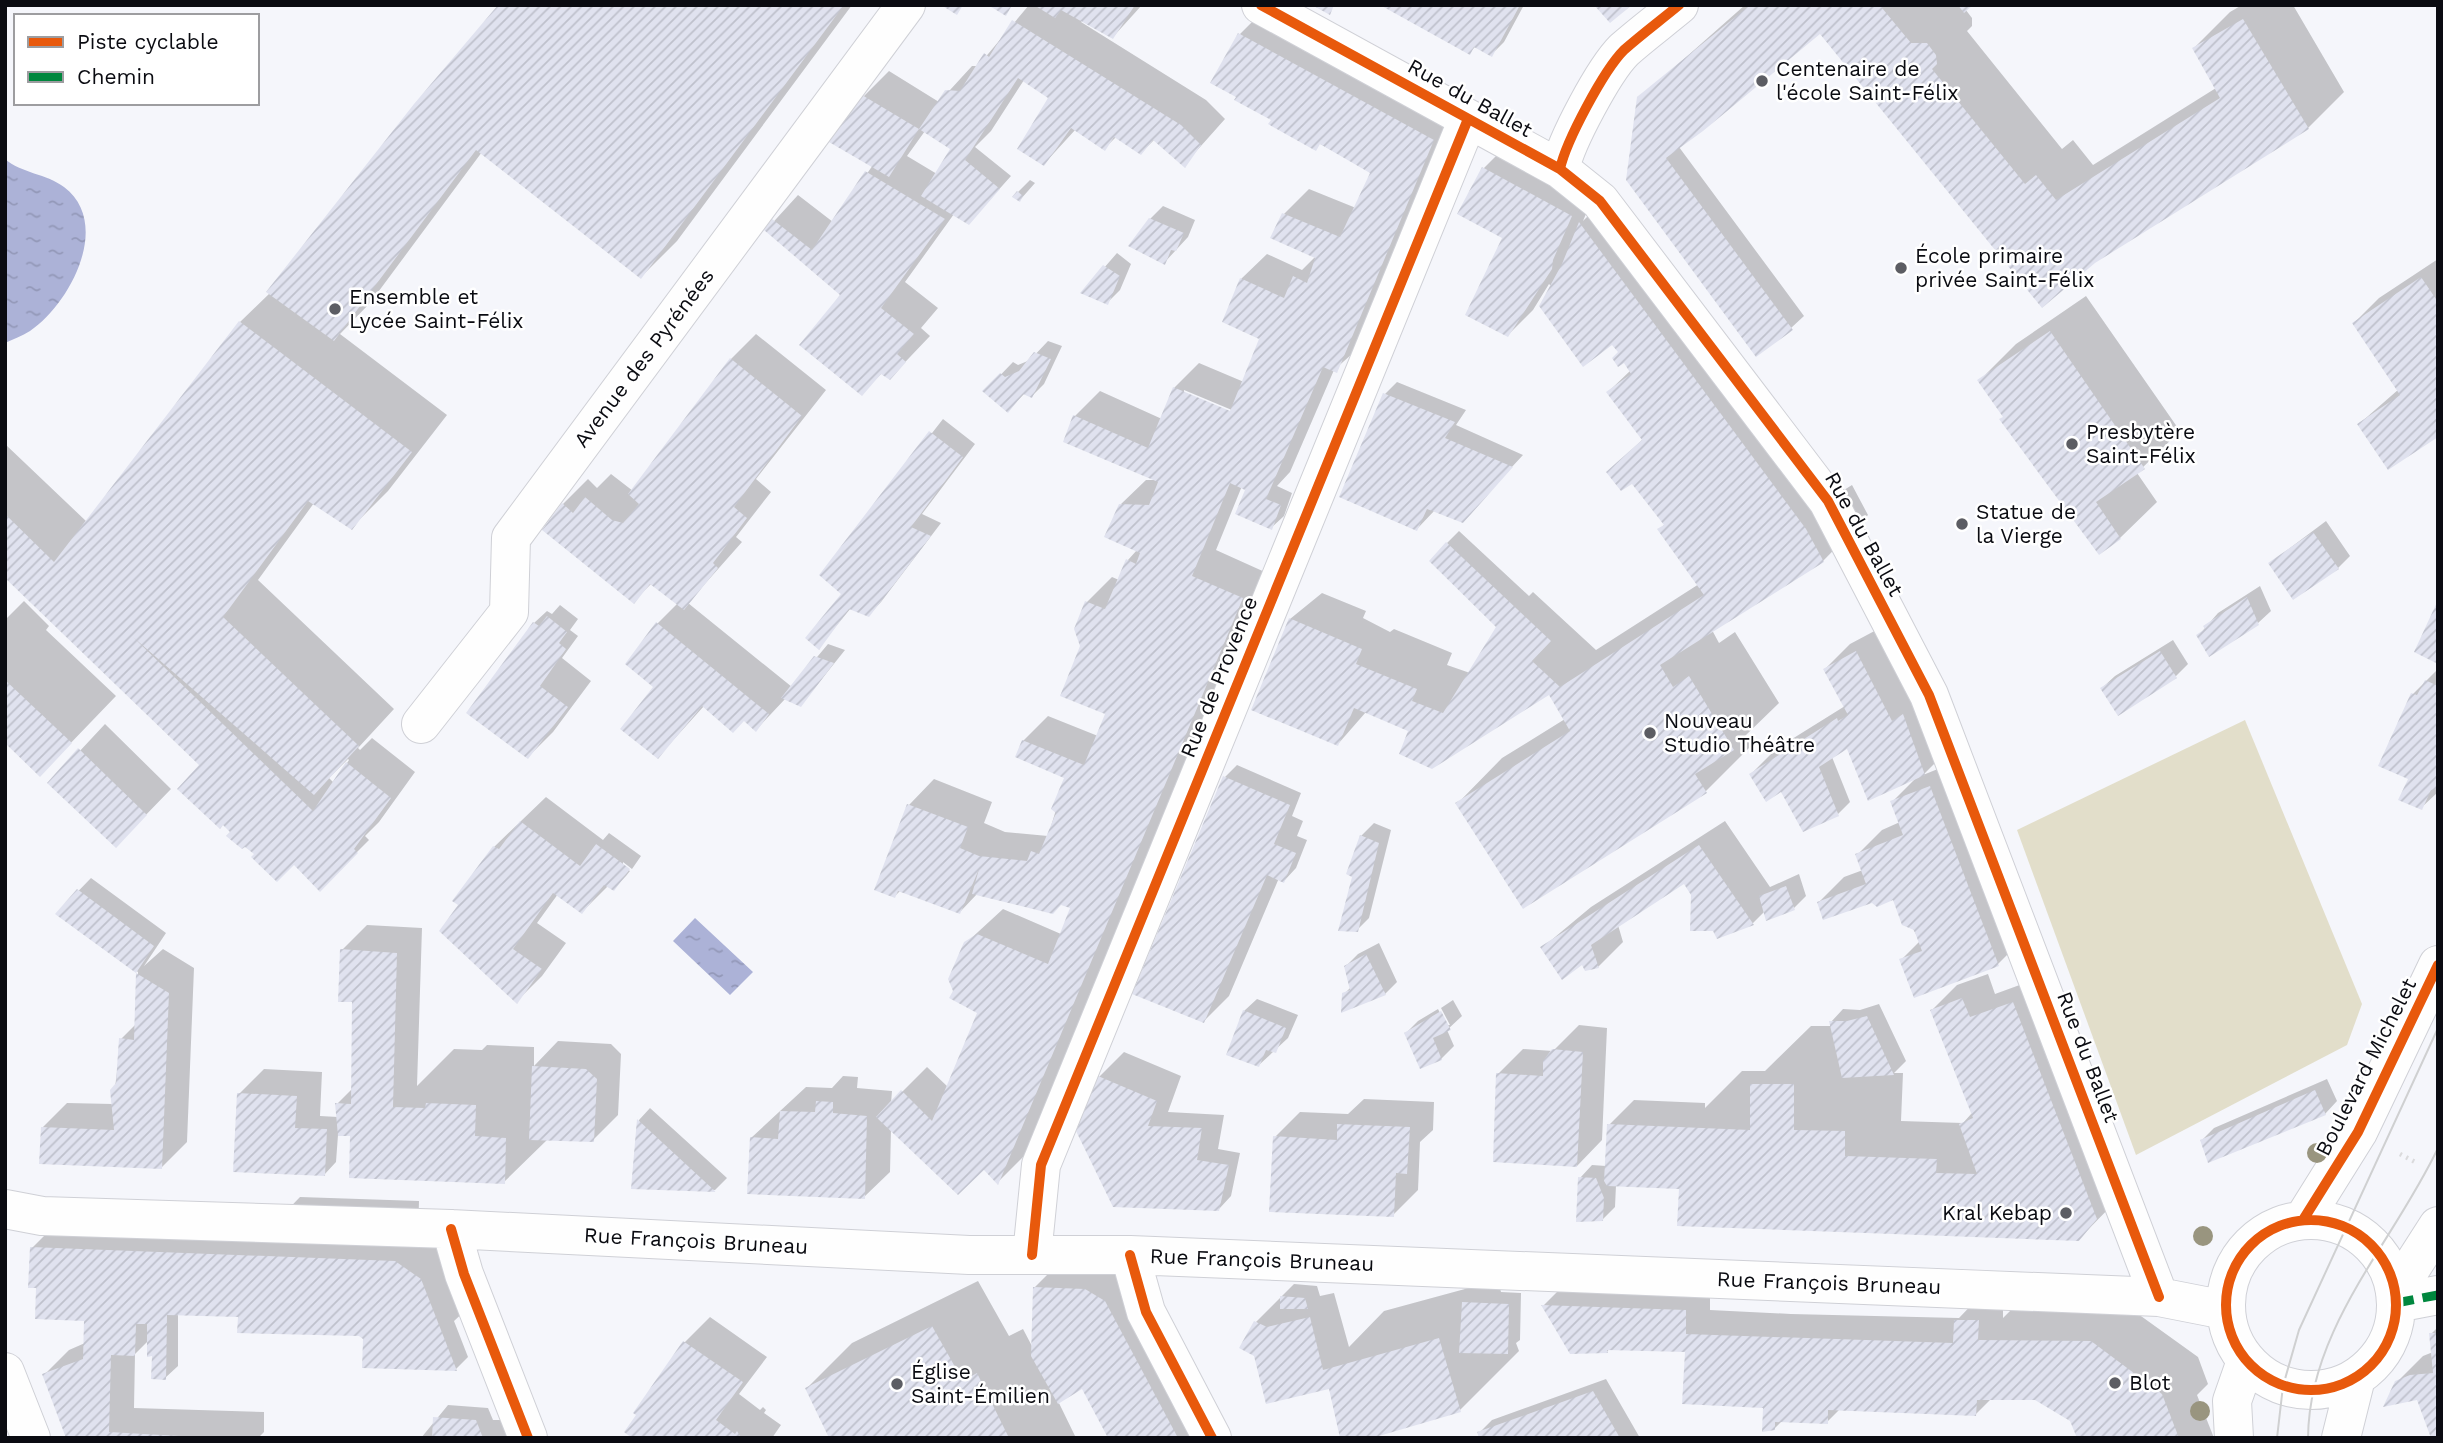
<svg xmlns="http://www.w3.org/2000/svg" width="2443" height="1443" font-family="'Work Sans',sans-serif">
	<style>
		.park { fill: #e2deca }
		.water { fill: url(#water-ripples) }
		.shadow { fill: #0003; fill-rule: evenodd }
		.building { fill: url(#building-hatch) }
		.lines { fill: none; stroke-linecap: round; stroke-linejoin: round }
		.minor-casing { stroke: #cfd0d6; stroke-width: 40 }
		.path { stroke: #dadadc; stroke-width: 4.5; stroke-dasharray: 2 5; stroke-linecap: butt }
		.minor { stroke: #fefefe; stroke-width: 38 }
		.tram { stroke: #cfd0d1; stroke-width: 2 }
		.quiet { stroke: #00873e; stroke-width: 9; stroke-dasharray: 18 9; stroke-linecap: butt }
		.cycleway-casing { stroke: #fff; stroke-width: 15 }
		.cycleway { stroke: #e8590c; stroke-width: 10 }
		.tree { fill: #99957f }
		.poi-dot { fill: #5c5d63; stroke: #fff; stroke-width: 2.5 }
		.labels { text-anchor: middle; stroke-width: 5; stroke-linejoin: round; paint-order: stroke }
		.poi-label { font-size: 21px; fill: #0a0b11; stroke: #fff; text-anchor: start }
		.street-label { font-size: 21px; fill: #0a0b11; stroke: #fff }
	</style>
	<defs>
		<pattern id="water-ripples" width="26" height="14" patternUnits="userSpaceOnUse" patternTransform="scale(1.75)"><rect width="26" height="14" fill="#acb2d7"/><path d="M2 4q2-2 4 0t4 0M15 11q2-2 4 0t4 0" fill="none" stroke="#9398b8"/></pattern>
		<pattern id="building-hatch" width="6" height="6" patternUnits="userSpaceOnUse" patternTransform="scale(1.75)"><rect width="6" height="6" fill="#e0e2ef"/><path d="M-1 1l2-2M0 6l6-6M5 7l2-2" fill="none" stroke="#bfc1cc"/></pattern>
	</defs>
	<rect width="100%" height="100%" fill="#f5f6fb"/>
	<path class="park" d="M2245 720 2362 1004 2347 1045 2136 1155 2017 830Z"/>
	<path class="water" d="M5 159C21 173 47 174 64 187 113 224 69 305 30 331 22 336 13 339 5 343Z
		M695 918 753 972 730 995 673 941Z"/>
	<path class="shadow" d="M500 5H852L677 241 641 277 482 152 370 303 340 334 447 415 388 491 352 527 314 503 258 580 394 709 358 748 360 750 372 738 415 772 379 822 365 836 369 840 320 889 296 865 256 854 233 832 211 755 5 575V444L87 522 240 322 270 293ZM348 759 349 760 334 783 329 778Z
		M1029 5H1142L1113 37 1082 20 1081 22 1206 100 1225 119 1184 165 1155 139 1141 153 1117 136 1105 148 1076 129 1044 164 1050 97 1024 80 991 131 975 147 1011 176 969 223 954 214 905 282 938 308 921 328 930 336 890 378 882 373 861 394 843 295 766 230 798 195 833 222 873 165 864 96 889 71 939 102 972 66H978ZM925 131 953 148 937 174 907 156Z
		M1384 5H1524L1504 42 1492 54 1476 46 1469 53Z
		M1745 5H1962L1972 18V26L1967 31 2062 149 2073 140 2093 165 2216 88 2194 48 2230 12 2242 5H2293L2344 92 2308 128 2094 261 1820 31 1679 147 1804 316 1791 328 1628 179 1676 66Z
		M1252 22 1458 115 1361 346 1334 370 1290 472 1277 486 1292 493 1284 516 1271 528 1248 489 1242 486 1216 550 1267 573 1056 1124 998 1182 984 1168 891 1129 890 1172 864 1197 751 1138 806 1087 832 1088 843 1076 858 1077 857 1088 892 1091 891 1103 927 1067 948 1087 979 1014 955 991 966 943 1003 909 1061 934 1072 906 977 894 960 912 901 890 895 896 876 889 909 805 934 779 992 802 984 823 1005 832 1048 836 1066 777 1023 741 1048 716 1098 736 1107 713 1081 646 1087 602 1112 577 1119 580 1128 560 1137 550 1120 505 1146 480H1157L1075 416 1100 391 1162 419 1174 388 1199 363 1244 382 1262 338 1241 279 1267 254 1302 270 1316 256 1284 214 1309 189 1356 208 1372 172 1274 119 1240 34ZM1184 390 1239 413 1237 416 1184 394Z
		M1509 143 1596 190 1583 221 1605 199 1828 500 1852 485 1868 515 1823 561 1712 630 1719 643 1735 632 1779 703 1745 736 1751 746 1705 792 1457 804 1502 758 1565 719 1560 687 1410 731 1366 712 1338 744 1290 619 1322 593 1366 611 1363 618 1390 632 1394 629 1452 653 1447 665 1470 673 1497 628 1447 543 1459 531 1529 596 1533 592 1596 650 1699 584 1660 529 1665 524 1632 481 1608 472 1643 439 1608 392 1631 370 1620 352 1549 284 1533 310 1508 335 1505 238 1460 214 1484 168Z
		M1030 180 1035 183 1020 200 1018 192Z
		M1163 206 1195 220 1188 237 1164 263 1150 219Z
		M1117 253 1131 264 1120 290 1107 303 1083 292Z
		M2438 259V435L2359 424 2399 389 2354 323 2379 298Z
		M2086 296 2180 431 2137 473 2157 502 2120 538 2099 552 1980 380 2016 344Z
		M756 334 826 390 756 479 771 492 736 537 742 542 688 603 792 687 828 644 845 650 801 705 786 698 756 730 744 719 704 706 658 757V623L678 603 652 583 634 601 545 530 563 504 588 479 597 488 611 474 633 491 731 359Z
		M1048 341 1062 346 1044 384 1032 396 1025 393 1008 411 985 391 1013 362 1018 365 1030 360Z
		M1397 382 1466 410 1456 425 1523 455 1462 521 1435 510 1417 529 1385 394Z
		M943 419 975 444 922 514 941 523 881 602 869 615 851 608 819 647 843 593 821 575Z
		M2326 521 2350 556 2338 568 2270 563Z
		M2260 586 2271 611 2258 623 2198 636 2218 613Z
		M24 601 49 626 46 630 116 696 40 775 5 742V620Z
		M560 605 578 619 570 630 578 636 562 658 591 681 553 732 528 757 534 623 547 611 552 614Z
		M1882 627 1950 748 1923 775 1955 762 2023 939 1998 964 1901 960 1920 941 1895 898 1819 902 1844 877 1863 870 1857 855 1882 830 1900 822 1892 802 1917 777 1848 746 1832 757 1850 802 1838 814 1783 792 1751 774 1776 749 1845 706 1825 669 1850 644Z
		M2173 640 2188 664 2176 676 2102 688 2115 676Z
		M2438 669V792L2421 808 2410 779 2413 694Z
		M105 724 171 789 141 820 50 783Z
		M1237 765 1301 793 1292 816 1303 821 1297 836 1307 840 1296 868 1284 881 1279 878 1229 996 1204 1021 1225 777Z
		M546 797 603 840 609 833 641 856 632 869 623 862V867L630 871 626 876 614 889 609 885 582 912 558 894 537 923 566 943 542 976 517 1001 494 847Z
		M1725 821 1770 887 1799 874 1806 896 1794 908 1765 911 1753 923 1718 937 1684 882 1618 925 1623 942 1598 967 1543 947 1591 907Z
		M1374 823 1391 830 1369 918 1357 930 1354 876 1361 836Z
		M91 878 166 933 144 966 163 949 194 968 187 1142 162 1167 42 1128 67 1103 113 1104 121 1039 136 1024 138 972 57 913Z
		M367 925 422 928 417 1086 454 1049 482 1050 487 1045 534 1047V1066L558 1041 611 1044 621 1054 618 1115 593 1140 548 1139 504 1182 352 1134 338 1135 336 1162 324 1175 239 1094 264 1069 322 1072 320 1116 338 1117 337 1104 353 1088V1000L342 950Z
		M1379 943 1397 982 1385 994H1344L1351 987 1346 966 1358 954Z
		M1988 974 1995 994 2039 978 2115 1202 2079 1239 1681 1185H1616L1615 1207 1602 1220 1580 1178 1592 1165 1606 1166 1609 1125 1634 1100 1705 1103V1108L1742 1071H1765L1811 1026H1832L1831 1022 1843 1009 1860 1010 1879 1004 1906 1061 1894 1073H1903L1901 1121 1963 1123 1972 1113 1932 1010 1957 985Z
		M1257 999 1298 1015 1288 1038 1259 1065 1244 1011Z
		M1453 1000 1462 1016 1447 1030 1454 1046 1441 1059 1406 1033 1418 1021 1438 1009 1446 1025H1450L1441 1008Z
		M1579 1025 1607 1028 1602 1140 1577 1166 1498 1074 1523 1049 1553 1051Z
		M1124 1052 1181 1076 1168 1112 1224 1115 1218 1149 1240 1153 1231 1196 1219 1209 1099 1077Z
		M2327 1079 2337 1101 2325 1114 2202 1140 2214 1128Z
		M1364 1099 1434 1102 1433 1130 1420 1142 1418 1190 1393 1215 1275 1137 1300 1112 1348 1114Z
		M650 1108 727 1178 715 1190 633 1188 639 1120Z
		M300 1197 419 1201 418 1237 445 1253 467 1309 454 1321 468 1357 456 1369 361 1335 240 1315 178 1314V1366L165 1378 149 1340 135 1354 134 1408 264 1412V1432L258 1438H68L44 1375 69 1350 85 1343 86 1319 38 1287 32 1248 57 1223 267 1231Z
		M1060 1262 1111 1264 1216 1438H1110L1082 1386 1058 1401 1076 1438H831L807 1388 852 1343 978 1281 1009 1336 1023 1329 1033 1348 1035 1287Z
		M1498 1280 1501 1292 1521 1293 1520 1340 1516 1343 1519 1351 1460 1410 1329 1387 1256 1322 1294 1284 1317 1286 1320 1296 1334 1293 1349 1347 1384 1311Z
		M1568 1281 1710 1286V1310L1791 1314 1959 1318 1981 1295 2003 1296V1318L2016 1305 2127 1306 2198 1357 2208 1384 2197 1395 2214 1438H2079L2071 1420 2036 1398H1992L1976 1414 1839 1410 1827 1422 1782 1421 1774 1429 1764 1406 1687 1351 1610 1348 1607 1352 1543 1306Z
		M710 1317 767 1357 739 1394 760 1410 763 1407 766 1410 764 1413 781 1425 772 1438H635L639 1415 635 1412 685 1342Z
		M2438 1327V1438L2418 1398 2397 1382 2423 1356 2433 1352 2431 1334Z
		M1606 1379 1640 1438H1480L1479 1433 1492 1420Z
		M448 1405 488 1408 493 1420H511L518 1438H421Z"/>
	<path class="building" d="M498 5H844L641 279 476 150 334 341 266 292 414 104Z
		M941 5H963L957 15Z
		M988 5H1012L1006 16Z
		M1034 5H1135L1113 39 1061 10 1055 18Z
		M1312 5H1334L1330 15Z
		M1380 5H1520L1492 57 1474 47 1470 55Z
		M1594 5H1632L1610 23Z
		M1750 5H1885L1882 8 1911 43H1927L1936 55 1937 64 1932 69 2025 184 2036 175 2056 200 2220 98 2192 48 2243 19 2309 129 2095 263 2042 308 1820 34 1703 131 1666 158 1793 330 1756 357 1626 180 1637 97Z
		M1958 5H1973L1964 13Z
		M1012 20 1181 125 1201 145 1185 168 1153 140 1141 155 1114 137 1105 151 1071 128 1044 166 1017 149 1048 98 1018 78 965 160 1000 189 969 225 921 196 950 149 919 129 945 90 960 91 984 53 989 57Z
		M1238 33 1434 140 1337 373 1323 367 1266 499 1281 505 1272 530 1235 514 1245 490 1230 483 1192 576 1243 598 998 1185 984 1170 958 1195 876 1117 901 1090 932 1121 977 1013 949 998 953 991 948 979 964 942 977 934 1048 964 1070 908 1061 905 1053 914 972 894 979 869 960 914 898 891 895 898 874 890 907 804 968 827 960 848 979 856 1027 861 1031 851 1039 854 1056 813 1051 809 1064 778 1015 757 1022 740 1084 765 1105 714 1060 696 1080 646 1074 629 1085 601 1105 609 1126 559 1136 564 1140 553 1104 537 1119 504 1149 505 1158 482 1063 442 1073 415 1148 448 1173 387 1230 411 1259 339 1222 322 1240 278 1284 298 1293 276 1307 283 1315 258 1270 238 1282 213 1340 237 1370 173 1320 144 1316 151 1268 124 1271 120 1234 100 1236 97 1210 83Z
		M862 95 919 129 889 177 829 142Z
		M1482 167 1572 216 1553 260 1552 269 1508 337 1465 315 1502 238 1457 214Z
		M865 171 945 219 881 308 914 334 897 354 906 362 890 380 881 374 862 396 799 345 840 295 764 230 772 219 812 250Z
		M1017 191 1023 196 1020 202 1012 197Z
		M1149 218 1184 233 1176 251 1171 250 1165 265 1128 246Z
		M1579 222 1806 529 1824 562 1660 665 1673 687 1689 676 1734 750 1695 774 1707 793 1523 909 1455 803 1570 731 1549 695 1432 769 1399 754 1408 731 1354 708 1338 746 1251 710 1289 618 1362 649 1356 664 1417 689 1412 701 1443 713 1496 627 1429 561 1446 542 1551 641 1532 661 1560 687 1704 595 1657 529 1664 525 1632 484 1621 491 1606 472 1642 440 1606 392 1631 374 1624 363 1618 367 1612 358 1618 352 1612 345 1583 367 1539 306 1562 264Z
		M1103 265 1120 276 1108 305 1080 293Z
		M2421 277 2438 302V437L2388 470 2357 424 2400 395 2352 323Z
		M239 321 412 452 352 530 308 501 223 617 359 746 314 795 133 637 313 811 346 762 391 798 354 849 358 853 320 892 294 865 277 882 251 857 254 854 245 847 242 849 226 836 230 832 223 825 220 829 177 789 199 765 5 578V514L54 562Z
		M2050 331 2145 469 2096 502 2121 539 2099 555 1999 419 2003 417 1977 380Z
		M1034 352 1051 359 1032 398 1023 394 1008 413 982 391 1000 373 1005 377 1019 371Z
		M730 358 802 416 734 507 747 518 713 563 718 568 684 610 650 584 634 604 542 530 562 503 573 513 585 497 612 520 623 523 639 504 628 494Z
		M1383 393 1455 422 1445 438 1513 467 1463 523 1427 509 1417 531 1339 497Z
		M929 431 963 457 911 527 931 536 869 617 849 609 819 650 805 638 841 594 819 575Z
		M2313 532 2339 569 2293 600 2268 563Z
		M2247 597 2259 625 2209 657 2196 635 2205 629 2203 626Z
		M2438 600V664L2414 652Z
		M547 616 567 632 559 643 566 649 540 686 568 707 528 759 466 713 533 622 539 626Z
		M656 622 769 714 756 732 744 721 733 733 702 706 658 759 620 729 653 687 625 664Z
		M1856 651 1892 721 1903 714 1925 775 1868 801 1847 749 1819 767 1839 816 1803 832 1781 792 1766 802 1749 774 1837 718 1838 721 1848 715 1823 669Z
		M2160 651 2177 678 2118 716 2100 688Z
		M814 656 834 663 801 707 781 698Z
		M5 680 72 743 40 777 5 743Z
		M2425 680 2438 686V789L2431 790 2422 810 2398 800 2408 779 2378 766 2411 693 2417 695Z
		M78 748 147 815 116 848 47 783Z
		M1223 776 1290 805 1274 844 1296 853 1284 883 1267 875 1204 1023 1132 994Z
		M1930 786 1999 966 1914 998 1899 959 1922 951 1914 930 1902 925 1893 900 1877 907 1872 903 1823 920 1817 902 1866 884 1855 854 1903 835 1890 801Z
		M520 821 580 866 596 844 630 869 614 891 604 885 582 914 553 893 513 949 542 969 517 1004 439 931 458 905 452 901 493 846 499 849Z
		M1360 835 1379 843 1358 932 1338 931 1352 877 1346 874Z
		M1699 845 1754 925 1717 939 1713 931H1690L1691 895 1684 884 1591 945 1599 968 1585 971 1582 965 1562 980 1540 947Z
		M1786 886 1795 910 1766 921 1759 896Z
		M77 889 154 946 136 973 55 914Z
		M340 949 397 953 393 1107 425 1108 426 1103 476 1105 475 1136 506 1138 505 1184 349 1178 350 1136H338L335 1103 351 1104 352 1002H338Z
		M1366 954 1386 995 1341 1013 1342 993 1350 990 1344 966Z
		M136 973 169 993 162 1169 39 1164 41 1127 114 1130 110 1090 116 1083 119 1038 134 1040Z
		M1962 998 1970 1017 2013 1002 2097 1219 2079 1241 1677 1226 1679 1189 1607 1186 1604 1181 1607 1124 1750 1130V1084H1794V1130L1845 1131V1156L1937 1159 1936 1173 1977 1174 1959 1124 1973 1118 1930 1010Z
		M1243 1010 1286 1028 1276 1053 1266 1050 1259 1067 1226 1055Z
		M1441 1011 1451 1030 1433 1038 1442 1060 1420 1069 1404 1033Z
		M1867 1016 1894 1075 1842 1078 1829 1021H1847Z
		M1552 1049 1583 1052 1577 1167 1493 1162 1496 1073 1543 1076V1061Z
		M532 1066 586 1069 597 1079 594 1142 529 1140Z
		M1098 1076 1157 1101 1148 1126 1202 1128 1197 1160 1229 1165 1219 1211 1113 1207 1076 1131Z
		M2315 1090 2326 1115 2208 1163 2200 1140Z
		M237 1093 297 1096 295 1128 327 1129 325 1176 233 1172Z
		M816 1101 833 1102V1113L867 1116 865 1199 747 1194 750 1137 778 1139 780 1111 815 1112Z
		M637 1119 716 1192 631 1189Z
		M1337 1124 1410 1127 1407 1174 1396 1173 1394 1217 1269 1212 1273 1136 1337 1140Z
		M1578 1177 1596 1178 1604 1198 1603 1221 1576 1222Z
		M30 1247 395 1261 421 1279 457 1371 362 1368 363 1339 359 1336 237 1333 238 1317 167 1315 166 1380 151 1379 152 1356 147 1357V1324H136L135 1356 111 1355 109 1432 214 1438H66L42 1374 83 1359 84 1321 35 1319 36 1288H28Z
		M1033 1287 1085 1289 1105 1301 1178 1438H1108L1082 1389 1058 1404 1031 1356Z
		M1280 1296 1305 1298 1308 1309H1280Z
		M1462 1302 1509 1304 1508 1354 1459 1353Z
		M1541 1305 1686 1310V1334L1953 1343 1954 1320H1979L1978 1340 2091 1341 2162 1394 2179 1438H2077L2070 1421 2035 1400H1977L1976 1416 1828 1410V1424L1775 1422V1430L1762 1432 1763 1408 1682 1404 1685 1352 1607 1350 1608 1353 1570 1354Z
		M1310 1317 1323 1370 1439 1338 1461 1412 1372 1438H1340L1329 1389 1266 1404 1254 1356 1239 1348 1254 1321 1267 1327Z
		M932 1326 963 1381 977 1373 1009 1438H829L805 1388Z
		M2429 1333H2438V1438H2431L2417 1400 2383 1407 2395 1381 2410 1375 2433 1373Z
		M683 1341 743 1382 716 1420 735 1434 737 1431 741 1438H632L624 1432 636 1415 633 1413Z
		M1593 1391 1620 1438H1479L1477 1432Z
		M433 1417 476 1420 483 1438H432Z"/>
	<g class="lines">
		<defs>
			<path id="minor" d="M1261 5 1560 169 1600 201 1828 501 1929 695 2159 1297
				M1560 169C1566 141 1604 70 1624 50 1642 34 1661 20 1679 5
				M421 724 509 612 511 538 906 5
				M5 1209 42 1216 451 1229 969 1255H1130L2159 1297 2225 1310
				M2226 1305a85 85 0 1 1 170 0a85 85 0 1 1-170 0Z
				M2303 1220 2358 1132 2438 965
				M451 1229 464 1274 528 1438
				M1032 1255 1041 1165 1468 119
				M1130 1255 1146 1312 1212 1438
				M2395 1293 2438 1226
				M2396 1303 2438 1295
				M5 1372 31 1438
				M2234 1438 2232 1401 2246 1361
				M2341 1438 2356 1378"/>
		</defs>
		<use href="#minor" class="minor-casing"/>
		<path class="path" d="M2400 1154 2415 1162"/>
		<use href="#minor" class="minor"/>
		<path class="tram" d="M2277 1438 2283 1386 2299 1330 2438 1028
			M2308 1438C2309 1327 2393 1243 2438 1148"/>
		<path class="quiet" d="M2396 1303 2438 1295"/>
		<defs>
			<path id="cycleway" d="M1261 5 1560 169 1600 201 1828 501 1929 695 2159 1297
				M1560 169C1566 141 1604 70 1624 50 1642 34 1661 20 1679 5
				M2226 1305a85 85 0 1 1 170 0a85 85 0 1 1-170 0Z
				M2303 1220 2358 1132 2438 965
				M451 1229 464 1274 528 1438
				M1032 1255 1041 1165 1468 119
				M1130 1255 1146 1312 1212 1438"/>
		</defs>
		<use href="#cycleway" class="cycleway-casing"/>
		<use href="#cycleway" class="cycleway"/>
	</g>
	<g class="tree">
		<circle cx="2317" cy="1153" r="10"/>
		<circle cx="2203" cy="1236" r="10"/>
		<circle cx="2200" cy="1411" r="10"/>
	</g>
	<g class="poi-dot">
		<circle cx="1762" cy="81" r="7"/>
		<circle cx="1901" cy="268" r="7"/>
		<circle cx="335" cy="309" r="7"/>
		<circle cx="2072" cy="444" r="7"/>
		<circle cx="1962" cy="524" r="7"/>
		<circle cx="1650" cy="733" r="7"/>
		<circle cx="2066" cy="1213" r="7"/>
		<circle cx="2115" cy="1383" r="7"/>
		<circle cx="897" cy="1384" r="7"/>
	</g>
	<g class="labels">
		<g class="poi-label">
			<text x="1776" y="76">Centenaire de<tspan x="1776" dy="24">l'école Saint-Félix</tspan></text>
			<text x="1915" y="263">École primaire<tspan x="1915" dy="24">privée Saint-Félix</tspan></text>
			<text x="349" y="304">Ensemble et<tspan x="349" dy="24">Lycée Saint-Félix</tspan></text>
			<text x="2086" y="439">Presbytère<tspan x="2086" dy="24">Saint-Félix</tspan></text>
			<text x="1976" y="519">Statue de<tspan x="1976" dy="24">la Vierge</tspan></text>
			<text x="1664" y="728">Nouveau<tspan x="1664" dy="24">Studio Théâtre</tspan></text>
			<text x="2052" y="1220" text-anchor="end">Kral Kebap</text>
			<text x="911" y="1379">Église<tspan x="911" dy="24">Saint-Émilien</tspan></text>
			<text x="2129" y="1390">Blot</text>
		</g>
		<g class="street-label">
			<text transform="translate(1470 98) rotate(29)" y="7">Rue du Ballet</text>
			<text transform="translate(644 358) rotate(-53)" y="7">Avenue des Pyrénées</text>
			<text transform="translate(1864 534) rotate(61)" y="7">Rue du Ballet</text>
			<text transform="translate(1219 677) rotate(-68)" y="7">Rue de Provence</text>
			<text transform="translate(2088 1057) rotate(69)" y="7">Rue du Ballet</text>
			<text transform="translate(2366 1067) rotate(-63)" y="7">Boulevard Michelet</text>
			<text transform="translate(696 1241) rotate(3)" y="7">Rue François Bruneau</text>
			<text transform="translate(1262 1260) rotate(2)" y="7">Rue François Bruneau</text>
			<text transform="translate(1829 1283) rotate(2)" y="7">Rue François Bruneau</text>
		</g>
	</g>
	<rect width="2443" height="1443" fill="none" stroke="#0a0b11" stroke-width="14"/>
	<rect x="14" y="14" width="245" height="91" fill="#ffffff" stroke="#9d9da0" stroke-width="2"/>
	<rect x="28" y="37" width="35" height="10" fill="#e8590c" stroke="#9d9da0" stroke-width="2"/>
	<text x="77" y="49" font-size="21" fill="#0a0b11">Piste cyclable</text>
	<rect x="28" y="72" width="35" height="10" fill="#00873e" stroke="#9d9da0" stroke-width="2"/>
	<text x="77" y="84" font-size="21" fill="#0a0b11">Chemin</text>
</svg>
